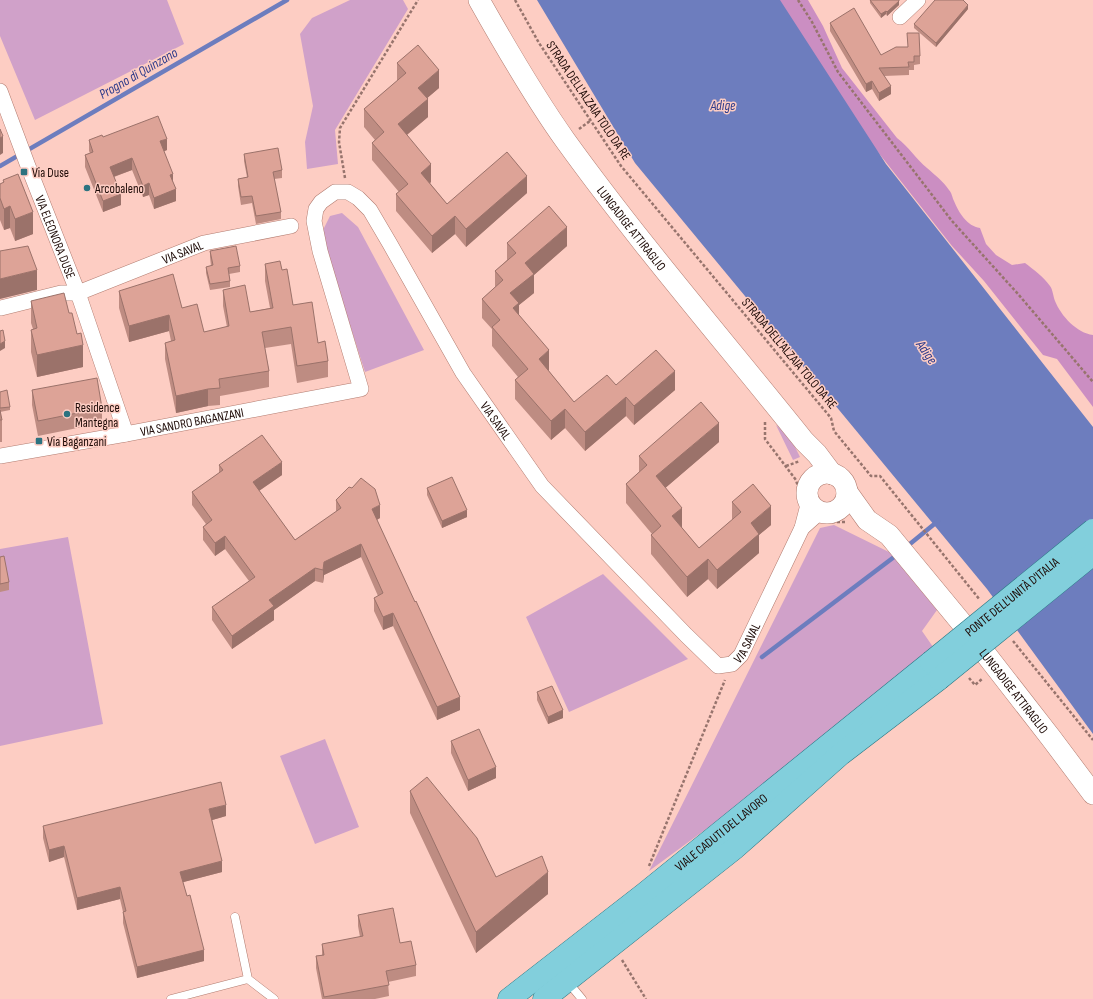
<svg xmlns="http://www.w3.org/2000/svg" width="1093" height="999" font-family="'Sofia Sans Condensed',sans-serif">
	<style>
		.green { fill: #d0a1c9 }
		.forest { fill: #cb8ec2 }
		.water { fill: #6d7dbe }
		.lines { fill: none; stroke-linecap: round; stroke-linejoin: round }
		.stream { stroke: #6d7dbe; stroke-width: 4.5 }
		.lane-casing { stroke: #b27c70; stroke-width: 9 }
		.street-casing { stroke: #b27c70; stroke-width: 16 }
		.secondary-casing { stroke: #b27c70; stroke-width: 22 }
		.primary-casing { stroke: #287682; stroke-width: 23 }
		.path { stroke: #97746d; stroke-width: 2.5; stroke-dasharray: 3 2; stroke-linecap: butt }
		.lane { stroke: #fff; stroke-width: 8 }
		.street { stroke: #fff; stroke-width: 15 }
		.secondary { stroke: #fff; stroke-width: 21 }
		.primary { stroke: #82cfdc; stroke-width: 22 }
		.primary-bridge-casing { stroke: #287682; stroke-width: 23; stroke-linecap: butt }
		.primary-bridge { stroke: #82cfdc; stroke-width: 22 }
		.wall { fill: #be8c82 }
		.shaded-wall { fill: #9b726a }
		.building { fill: #dda397; stroke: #9b726a }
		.poi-dot { fill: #2c7380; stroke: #fdcdc3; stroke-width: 1.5 }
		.labels { text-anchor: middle; stroke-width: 3; stroke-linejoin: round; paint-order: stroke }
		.street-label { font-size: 13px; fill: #1e0b07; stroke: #fdcdc3 }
		.poi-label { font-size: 13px; fill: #1e0b07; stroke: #fdcdc3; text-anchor: start }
		.water-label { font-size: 14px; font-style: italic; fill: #2f3c8b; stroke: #fdcdc3 }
	</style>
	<rect width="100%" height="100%" fill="#fdcdc3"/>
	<path class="green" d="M0 0H167L184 44 35 120 0 36Z
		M350 0H403L408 9 335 130 338 164 307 169 305 142 313 106 300 34 312 18Z
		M342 213 358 227 424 350 365 372 330 263 323 230 330 216Z
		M776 425C788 434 794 444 800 457L793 460Z
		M834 525 891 553 937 610 922 631 940 657 649 871 820 528Z
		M68 537 103 724 0 746V549Z
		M603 574 688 659 569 712 526 617Z
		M325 739 359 827 315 844 280 756Z"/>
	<path class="forest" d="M773 0H808L823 26 842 68 897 138C909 147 916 159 927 168 935 175 943 181 949 190 952 193 952 197 954 201 959 213 967 226 980 228L986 244 996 255 1012 265 1025 263C1034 270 1043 276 1050 286 1053 290 1053 296 1055 301 1061 316 1077 333 1093 335V407L1057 359 1043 355 984 281 952 246 855 123Z"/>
	<path class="water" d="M537 0H780L886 164 1093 427V734L987 589 635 163Z"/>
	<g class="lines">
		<path class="stream" d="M0 166 287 0
			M905 548 938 521
			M762 657 898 554"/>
		<defs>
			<path id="lane" d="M235 917 248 979 274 999
				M567 981 582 999
				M171 999 248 979"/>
			<g id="street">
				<path d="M900 17 918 0"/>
				<path id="s1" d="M0 91 28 166 78 293 126 434"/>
				<path id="s2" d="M1 308 61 293H78L204 243 291 226"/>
				<path id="s3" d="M0 456 126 434 361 389 320 251 314 221 316 209 321 202 335 192H348L358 198 370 210 390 244 463 373 542 486 686 635 718 666 732 664 741 655 802 528 809 501"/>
				<path d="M802 528 820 512"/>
			</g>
			<g id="secondary">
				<path id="s4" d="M479 0C506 48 533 95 565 140 640 244 724 341 804 441L817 454 832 474"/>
				<circle cx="827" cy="493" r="20"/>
				<path id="s5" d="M847 492 867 520 889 535 960 621 1051 738 1093 794"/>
			</g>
			<g id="primary">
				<path id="s6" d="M509 999 644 894 931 662"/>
				<path d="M544 999 735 848 841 754 939 679"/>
			</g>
		</defs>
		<use href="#lane" class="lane-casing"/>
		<use href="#street" class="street-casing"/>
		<use href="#secondary" class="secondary-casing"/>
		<use href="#primary" class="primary-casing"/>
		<path class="path" d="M515 0 539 43 621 166 831 418 834 431 871 476H880L980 600
			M798 0 812 22 838 72 952 221 1018 294 1093 382
			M579 129 590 121
			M345 178 339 142 340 128 418 0
			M765 422V439L796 480 799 490
			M786 466 800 461
			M832 522H847
			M1013 641 1093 740
			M969 678 975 685 982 679
			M649 866 725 680
			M622 960 646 999"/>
		<use href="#lane" class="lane"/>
		<use href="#street" class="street"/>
		<use href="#secondary" class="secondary"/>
		<use href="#primary" class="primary"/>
		<defs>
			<g id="primary-bridge">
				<path id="s7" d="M931 662 1093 530"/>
				<path d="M939 679 1093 554"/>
			</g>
		</defs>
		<use href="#primary-bridge" class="primary-bridge-casing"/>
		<use href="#primary-bridge" class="primary-bridge"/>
	</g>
	<path class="wall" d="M870 0 899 5 887 16 886 14 881 18 870 3Z
		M968 9 936 47 914 28V24Z
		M830 23 881 55 920 56V64L914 65V70H909V75L884 76 891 94 879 101 872 89 866 92 830 31Z
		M397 63 439 88 427 98 428 117 407 135 431 182 430 183 447 204 527 193 466 247 455 234 432 253 396 211V194L399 192 372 160V143L375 140 364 127V109L397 81Z
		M103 137 167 150 164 151 173 183 176 201 154 209 149 195 143 197 132 170 114 177 121 205 103 212 85 167V155L90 153 89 151V140Z
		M244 154 282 170V178L274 179 281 212V219L256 224 252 203 241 205 238 186V179L247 177 244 161Z
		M3 180 33 234 15 241 10 228 4 230 0 220V184L3 183Z
		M507 243 567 246 534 275V293L519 305V315L549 370H548L574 402 616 385 675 390 634 425 626 416 585 451 565 428 551 440 515 399V380L518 377 492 346V329L482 318V299L495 287V271L507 260Z
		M210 251 240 266V272L229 274 230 281V287L210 290 206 273V267L211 266 210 257Z
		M265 264 282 270 293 305 318 343 328 361V377L297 383 291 344 265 348 269 371V387L220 396V405L208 406 176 413 165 359V343L171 341 169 331 129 342 119 308V291L182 308 204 332 227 327 223 306V290L250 312 270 308 265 281Z
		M31 301 69 313 83 367 37 377 31 352V330L33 329 31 323Z
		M32 390 102 408V423L38 436 32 405Z
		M0 392 10 407V410L0 412 2 420V442H0Z
		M719 442 665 488 682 527V528L699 548 732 520V502L771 525 759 535V553L717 589 708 579 687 597 651 554V535L652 534 626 503V484L639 472V456Z
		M219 465 282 475 259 491 295 540 336 512V500L380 518 377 520 460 710 437 720 393 626 383 630 374 611V598L378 596 361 557 324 575 323 583 315 581 274 610V620L232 649 212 620V607L249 581 225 549 215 556 203 540V527L206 524 192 505V492L219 473Z
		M427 488 467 517 442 528 427 495Z
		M0 557 9 582V590L0 592Z
		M537 692 563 718 548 724 537 700Z
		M451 741 496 778 468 791 451 753Z
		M410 791 496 877 548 894 476 953 410 813Z
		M226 816 212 820 222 872 183 882 204 961 137 978 123 923V912L120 899 77 910 64 857 49 862 43 838V826Z
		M358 915 400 943 416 965V976L388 982 389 996 375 999H322L316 968V956L322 955V944L360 937 358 926Z"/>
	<path class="shaded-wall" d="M899 1V5L887 16V12Z
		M968 5V9L936 47V43Z
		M886 11V14L881 18V14Z
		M439 70V88L418 106V88Z
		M872 81V89L866 92V84Z
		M891 86V94L879 101V93Z
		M428 99V117L398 142V124Z
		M3 136V153L0 155V138Z
		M167 139V150L160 153V141Z
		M132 158V170L110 178V167Z
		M431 164V182L421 191V173Z
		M173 174V186L170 175Z
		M527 176V193L466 247V229Z
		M149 183V195L143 197V186Z
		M176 189V201L154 209V198Z
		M121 194V205L103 212V201Z
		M10 206V228L4 230V209Z
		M33 212V234L15 241V219Z
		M455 216V234L432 253V236Z
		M567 227V246L534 275V293L519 305V322L513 328 510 293 525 263Z
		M37 270V290L0 299V279Z
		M169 315V331L129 342V326Z
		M5 341V348L0 351V344Z
		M83 345V367L37 377V355Z
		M549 350V370L539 378V359Z
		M675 371V390L634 425V406Z
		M208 389V406L176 413V396Z
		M626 397V416L585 451V432Z
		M565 409V428L551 440V421Z
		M719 423V442L656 496V476Z
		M282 462V475L253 495V482Z
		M380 505V518L372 522V509Z
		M771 506V525L759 535V553L717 589V570L751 523Z
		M682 508V527L672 535V516Z
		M467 510V517L442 528V521Z
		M225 536V549L215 556V543Z
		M361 544V557L324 575 323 583V570L324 562Z
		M708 559V579L687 597V577Z
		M315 568V581L274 610V620L232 649V636L269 600Z
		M393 613V626L383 630V617Z
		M460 697V710L437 720V707Z
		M563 710V718L548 724V717Z
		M496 767V778L468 791V780Z
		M226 805V816L209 821V809Z
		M64 846V857L49 862V850Z
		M222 861V872L180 883V872Z
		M548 872V894L476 953V932Z
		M120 887V899L77 910V898Z
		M204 950V961L137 978V967Z"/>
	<path class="building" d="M870 0H899V1L887 12 886 11 881 14Z
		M935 0H963L968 5 936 43 914 24Z
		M854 8 881 55 896 47H908L907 33H919L920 56H914V62H908L909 67 879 68 891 86 879 93 872 81 866 84 830 23Z
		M418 45 439 70 418 88 428 99 398 124 431 164 421 173 447 204 507 152 527 176 466 229 455 216 432 236 396 194 408 184 372 143 384 132 364 109 406 73 397 63Z
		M158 116 167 139 160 141 173 174 170 175 176 189 154 198 149 183 143 186 132 158 110 167 121 194 103 201 85 155 93 152 89 140 102 135 103 137Z
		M0 129 3 136 0 138Z
		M278 148 282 170 273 172 281 212 256 216 252 196 241 197 238 179 248 177 244 154Z
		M18 174 33 212 15 219 10 206 4 209 0 198V184L4 182 3 180Z
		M549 206 567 227 525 263 534 274 510 293 519 303 513 308 549 350 539 359 574 402 607 375 616 385 656 350 675 371 634 406 626 397 585 432 565 409 551 421 515 380 528 369 492 327 500 320 482 299 503 280 495 271 516 253 507 243Z
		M28 246 37 270 0 279V251Z
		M236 246 240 266 228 268 230 281 210 284 206 267 213 265 210 251Z
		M280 261 282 270 287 269 293 305 312 302 318 343 325 341 328 361 297 366 291 327 262 332 269 371 219 379 220 388 208 389 176 396 165 343 175 340 169 315 129 326 119 291 173 274 182 308 197 304 204 332 229 326 223 290 245 285 250 312 273 308 265 264Z
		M64 293 69 313H72L77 334 81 333 83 345 37 355 31 330 37 328 31 301Z
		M3 330 5 341 0 344V331Z
		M97 378 102 408 38 421 32 390Z
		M7 390 10 407 0 408V392Z
		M701 402 719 423 656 476 682 508 672 516 699 548 741 512 732 502 753 484 771 506 751 523 759 534 717 570 708 559 687 577 651 535 661 526 626 484 647 465 639 456Z
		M0 410 2 420H0Z
		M262 435 282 462 253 482 295 540 341 508 336 500 349 487 352 488 361 478 375 489 380 505 372 509 415 602 416 601 460 697 437 707 393 613 383 617 374 598 383 593 361 544 324 562 323 570 315 568 269 600 274 606 232 636 212 607 255 577 225 536 215 543 203 527 212 520 192 492 223 470 219 465Z
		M452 477 467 510 442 521 427 488Z
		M4 556 9 582 0 584V557Z
		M552 686 563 710 548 717 537 692Z
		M479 729 496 767 468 780 451 741Z
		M427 777 477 838 496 877 542 856 548 872 476 932 410 791Z
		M221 782 226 805 209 809 222 861 180 872 187 896 190 895 204 950 137 967 123 912 126 911 120 887 77 898 64 846 49 850 43 826Z
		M393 908 400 943 411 941 416 965 386 971 389 985 324 997 316 956 324 955 322 944 363 936 358 915Z"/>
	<g class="poi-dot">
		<rect x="20" y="168" width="8" height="8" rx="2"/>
		<circle cx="87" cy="188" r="4"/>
		<circle cx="67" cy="414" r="4"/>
		<rect x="35" y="437" width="8" height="8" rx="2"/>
	</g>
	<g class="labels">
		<g class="street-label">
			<text transform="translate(589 100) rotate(56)" y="5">STRADA DELL'ALZAIA TOLO DA RE</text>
			<text dy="5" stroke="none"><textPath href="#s4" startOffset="275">LUNGADIGE ATTIRAGLIO</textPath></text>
			<text dy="5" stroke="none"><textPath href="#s1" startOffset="156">VIA ELEONORA DUSE</textPath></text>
			<text dy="5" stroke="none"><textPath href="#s2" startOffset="191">VIA SAVAL</textPath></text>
			<text transform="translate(790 353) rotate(50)" y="5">STRADA DELL'ALZAIA TOLO DA RE</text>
			<text dy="5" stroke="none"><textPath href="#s3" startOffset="867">VIA SAVAL</textPath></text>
			<text dy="5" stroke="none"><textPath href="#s3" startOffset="195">VIA SANDRO BAGANZANI</textPath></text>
			<text dy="5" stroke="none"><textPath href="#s7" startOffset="104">PONTE DELL'UNITÀ D'ITALIA</textPath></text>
			<text dy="5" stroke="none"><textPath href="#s3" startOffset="1239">VIA SAVAL</textPath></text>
			<text dy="5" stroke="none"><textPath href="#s5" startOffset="261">LUNGADIGE ATTIRAGLIO</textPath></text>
			<text dy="5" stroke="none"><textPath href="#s6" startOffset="270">VIALE CADUTI DEL LAVORO</textPath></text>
		</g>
		<g class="poi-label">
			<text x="32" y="177">Via Duse</text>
			<text x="95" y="193">Arcobaleno</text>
			<text x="75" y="412">Residence<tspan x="75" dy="15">Mantegna</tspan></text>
			<text x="47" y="446">Via Baganzani</text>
		</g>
		<g class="water-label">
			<text transform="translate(138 73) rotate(-30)" y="5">Progno di Quinzano</text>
			<text x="723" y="110">Adige</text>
			<text transform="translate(927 352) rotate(55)" y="5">Adige</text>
		</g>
	</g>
</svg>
